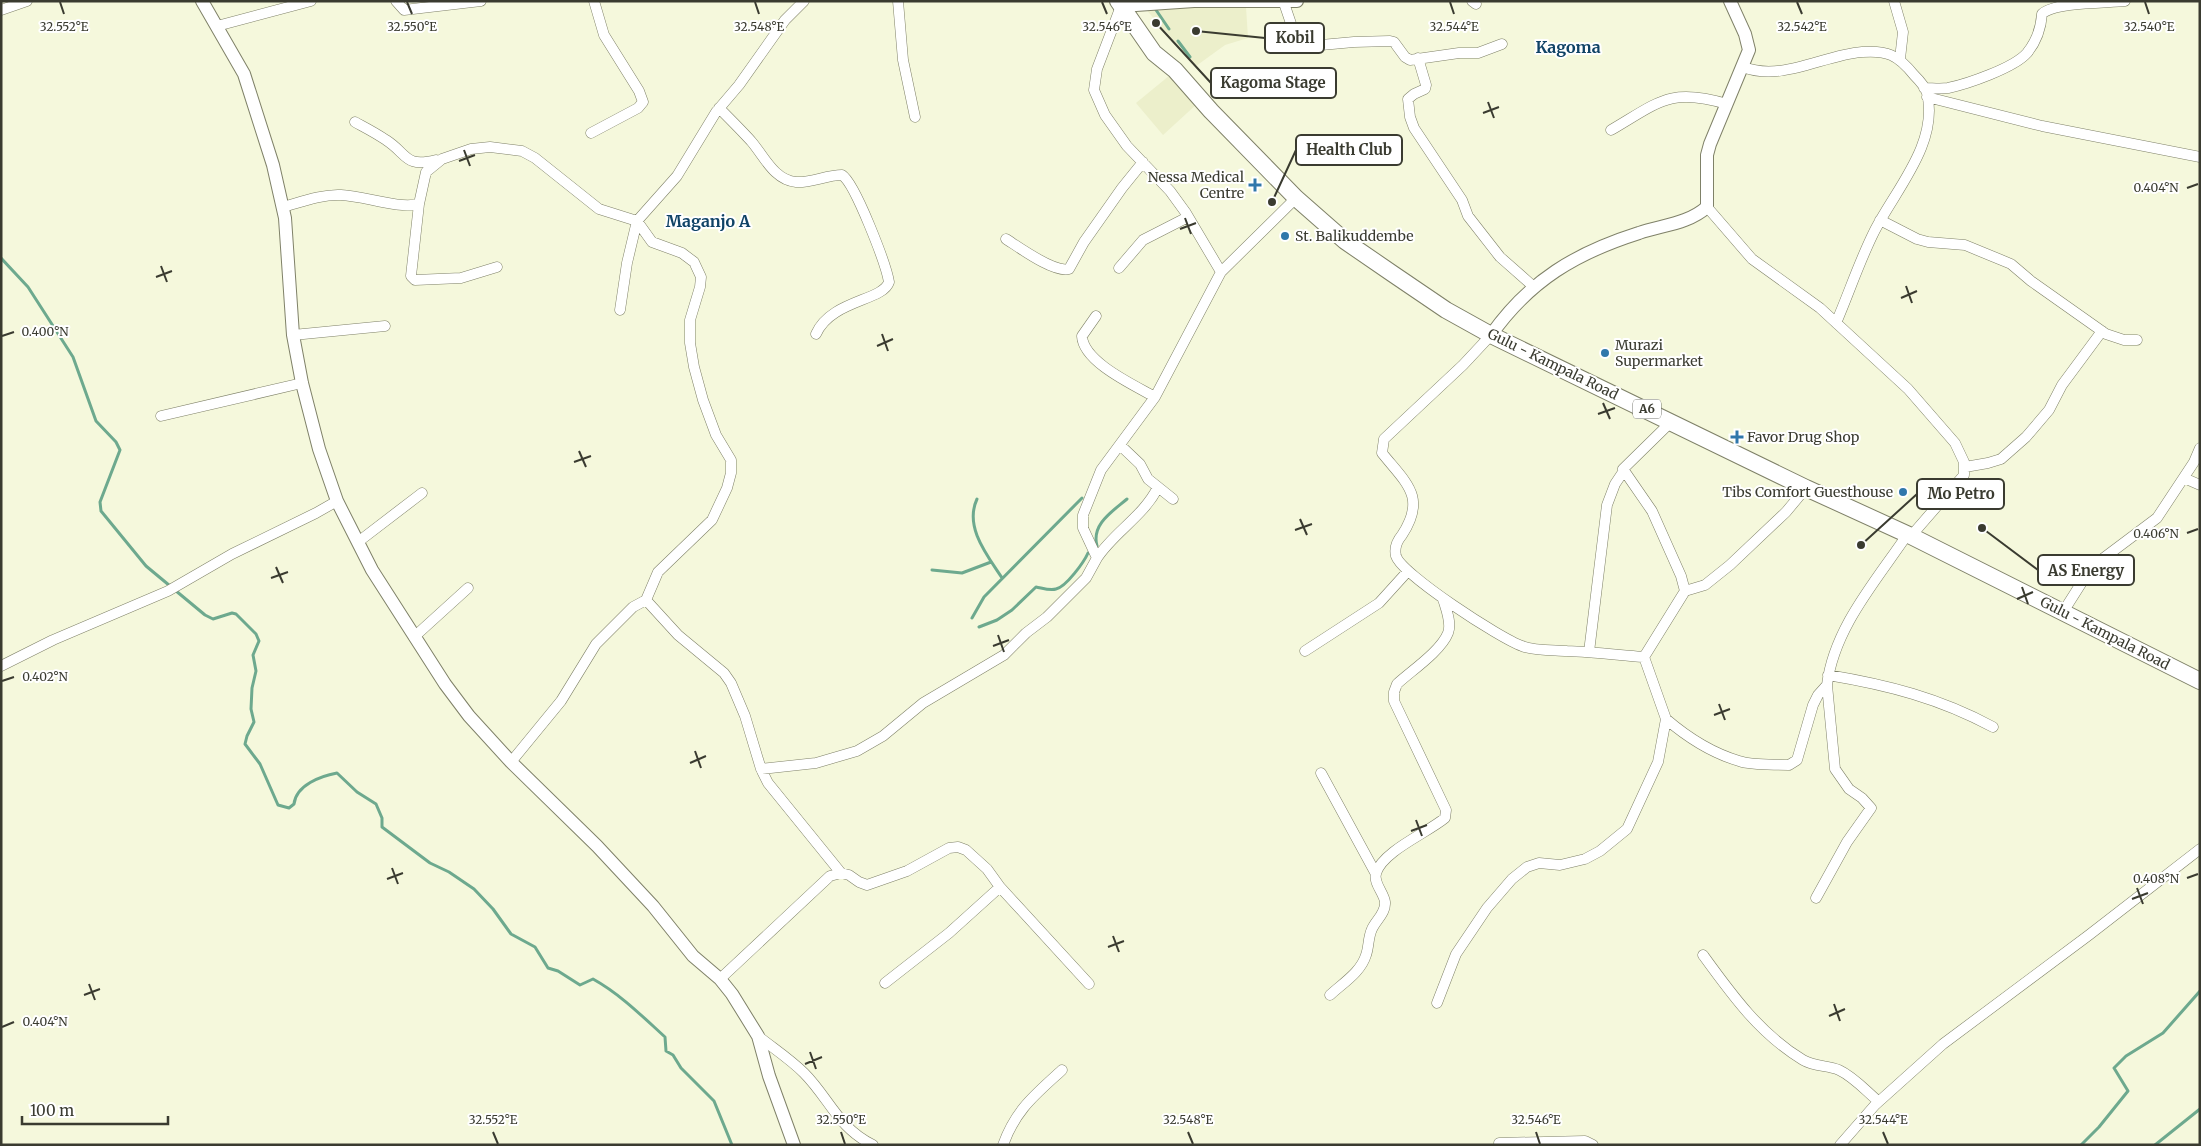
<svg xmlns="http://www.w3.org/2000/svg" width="2201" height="1146" font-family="Merriweather,serif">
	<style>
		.built { fill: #ecefcb }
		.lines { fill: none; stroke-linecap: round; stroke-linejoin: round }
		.stream { stroke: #6da98e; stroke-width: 3 }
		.minor-casing { stroke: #7f8168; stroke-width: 11 }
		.tertiary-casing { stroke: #7f8168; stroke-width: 14 }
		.primary-casing { stroke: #7f8168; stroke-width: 18 }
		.minor { stroke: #fff; stroke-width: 10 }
		.tertiary { stroke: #fff; stroke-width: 12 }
		.primary { stroke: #fff; stroke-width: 16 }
		.ticks { fill: none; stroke: #3a3b30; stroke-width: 2 }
		.poi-dot { fill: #3077ab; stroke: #fff; stroke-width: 2 }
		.labels { text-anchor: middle; stroke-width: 4; stroke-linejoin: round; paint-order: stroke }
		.shield { fill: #fff; stroke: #75766e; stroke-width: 1 }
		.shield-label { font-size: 12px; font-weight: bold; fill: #3a3b30 }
		.poi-label { font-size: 14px; fill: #3a3b30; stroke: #fff; text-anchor: start }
		.street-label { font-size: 14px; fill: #3a3b30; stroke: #fff }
		.quarter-label { font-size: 16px; font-weight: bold; fill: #104366; stroke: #fff }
		.ticks-label { font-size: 12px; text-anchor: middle; fill: #3a3b30; stroke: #fff; stroke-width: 4; stroke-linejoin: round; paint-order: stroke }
		.leader { fill: none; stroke: #3a3b30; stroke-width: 2 }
		.callout-dot { fill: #3a3b30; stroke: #fff; stroke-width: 2 }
		.callout { fill: #fff; stroke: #3a3b30; stroke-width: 2 }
		.callout-label { font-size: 15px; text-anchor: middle; font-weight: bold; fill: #3a3b30 }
	</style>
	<rect width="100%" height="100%" fill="#f5f8dc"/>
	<path class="built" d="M1143 6 1246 7 1248 38 1225 45 1196 66Z
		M1175 71 1199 102 1163 135 1136 103Z"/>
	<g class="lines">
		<path class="stream" d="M1154 7 1169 29
			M1178 41 1190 57
			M1 258 28 287 73 357 96 421 116 442 120 450 100 502 101 511 146 566 205 615 213 619 232 613 236 614 256 634 259 641 253 655 256 671 252 688 251 709 254 722 247 736 245 744 260 764 278 805 289 808 294 804C296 785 321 776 337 773L357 792 376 804 382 818V827L430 863 449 872 474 889 493 909 511 934 535 947 548 968 558 971 580 985 593 979C620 994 642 1016 665 1037L666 1051 673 1055 681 1068 714 1101 732 1145
			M977 499C964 527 987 555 1002 578
			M1097 546C1091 524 1113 511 1127 499
			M932 570 962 573 991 562
			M972 618 984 597 1082 498
			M979 627 997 620 1012 610 1036 587C1042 588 1050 591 1056 589 1066 587 1084 562 1088 553L1092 552
			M2081 1145 2099 1127 2128 1091 2114 1068 2126 1056 2163 1033 2200 991
			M2155 1145 2200 1109"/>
		<defs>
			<path id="minor" d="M396 1 404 10 481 1
				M898 1 903 60 915 117
				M1472 1 1476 4
				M1894 1 1903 32 1900 59
				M1284 3 1299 47 1354 42 1390 41 1394 42 1405 57 1410 60 1459 53H1478L1502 44
				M1121 6 1097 69 1094 90 1105 115 1127 146 1170 191 1186 213 1221 272
				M1 10 27 1
				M217 26 311 1
				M1418 58 1426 85 1425 89 1414 94 1408 99 1410 117 1414 128 1462 200 1468 216 1500 257 1534 287
				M1743 67C1782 82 1823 55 1862 52 1887 50 1898 55 1914 75 1919 80 1925 86 1927 93 1939 144 1895 190 1874 232 1859 262 1849 293 1836 323
				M1924 88C1932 88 1940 89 1948 88 1967 84 2014 68 2027 53 2036 42 2041 28 2042 14 2054 2 2107 3 2125 1
				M1927 97 2042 126 2200 157
				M719 108C730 119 741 130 751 141 764 156 774 180 796 182 812 183 826 175 842 175 855 183 886 264 889 282 883 301 831 300 816 334
				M355 122C366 128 376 133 386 140 408 154 404 168 436 160
				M1611 130C1659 102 1670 87 1727 104
				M591 133 638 108 643 102 639 91 604 35 594 1
				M419 204 411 276 415 280 461 278 497 267
				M283 207C301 202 322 194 341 195 365 196 397 209 419 204L426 172 442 159 471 149 490 147 522 151 535 158 599 209 637 221 652 242 682 253 694 262 701 277 700 287 690 320V343L694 367 703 400 716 435 731 460V473L727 488 712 520 658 572 646 600 633 607 596 644 561 701 511 762
				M1707 207 1752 259 1820 308 1908 389 1955 443 1964 462V475L1911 536
				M1880 220 1917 239 1928 242 1965 245 2011 264 2031 281 2106 334 2124 340H2137
				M1006 239C1020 248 1054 273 1069 269L1084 242 1122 188 1143 162
				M1119 268 1143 240 1188 217
				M620 310 627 263 637 221 677 176 716 112 739 85 785 20 804 1
				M1096 316 1082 336C1083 362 1134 385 1155 397
				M293 335 385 326
				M1491 335 1463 365 1384 439 1382 453C1406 483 1427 497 1402 535 1397 541 1394 548 1396 556 1401 574 1501 639 1522 646 1535 651 1553 650 1567 651 1593 652 1618 655 1644 657
				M161 416 302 383
				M1120 445 1140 464 1148 479 1173 499
				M1965 467 1988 463 2001 459 2026 437 2049 410 2062 385 2102 331
				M2184 478 2200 485
				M358 542 422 493
				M1097 558C1114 532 1144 516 1158 487
				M1685 591 1705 585 1730 565 1786 512 1806 488
				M646 600 678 635 724 673 731 683 745 716 761 769 768 783 841 873
				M2063 612 2082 582 2101 560 2157 518 2194 462 2200 448
				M414 637 468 588
				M1305 651 1379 603 1408 571
				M1589 652 1607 505 1615 484 1623 472
				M1644 657 1685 591 1681 576 1652 511 1623 469 1672 421
				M1 666 53 640 168 591 232 554 316 513 337 501
				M1828 675C1888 685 1939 698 1993 727
				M1666 719C1687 737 1712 753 1739 761 1754 766 1773 764 1789 765L1797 760 1813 705 1818 695 1827 685
				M761 769 816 763 833 758 857 751 883 736 923 703 1004 655 1026 633 1047 617 1086 578 1097 558 1083 528V515L1101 470 1155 397 1221 272 1296 198
				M1321 773 1376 874
				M1816 898 1847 842 1871 808 1862 798 1849 789 1835 769 1827 685C1834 628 1876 581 1907 535
				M1703 955C1732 995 1760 1034 1803 1060 1815 1067 1828 1065 1839 1070 1854 1077 1866 1091 1878 1101
				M720 979 830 876 841 873 849 875 859 882 867 885 907 871 949 848 958 847 966 850 987 869 1000 887 1089 984
				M885 983 949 933 1000 887
				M1330 995C1343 983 1361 972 1366 955 1369 947 1368 937 1372 929 1376 920 1386 913 1385 902 1384 893 1373 883 1376 873 1383 851 1427 833 1445 818L1446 810 1394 701V692L1397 684C1411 671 1441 651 1448 633 1452 623 1446 609 1443 599
				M1437 1003 1456 954 1487 908 1512 879 1527 867 1539 863 1560 865 1585 859 1600 851 1627 829 1658 762 1666 719 1644 657
				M758 1036C773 1048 790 1059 804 1073 829 1098 838 1128 873 1145
				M1499 1143 1585 1141 1593 1145
				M1003 1145C1016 1109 1035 1095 1062 1070
				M1840 1145 1875 1105 1943 1044 2089 935 2200 849"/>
			<path id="tertiary" d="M202 1 244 74 273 165 285 218 293 335 302 383 319 449 337 501 372 570 445 684 469 716 511 762 597 846 653 906 693 956 720 979 732 994 758 1036 769 1076 794 1145
				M1121 6 1194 1H1297
				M1491 335C1530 280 1576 253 1639 233 1662 225 1688 224 1707 207V155L1710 144 1749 50 1745 34 1730 1"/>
			<path id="primary" d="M1118 1 1154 53 1175 70 1211 111 1296 198 1345 241 1393 274 1446 310 1491 335 1806 488 1911 536 2200 681"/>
		</defs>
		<use href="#minor" class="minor-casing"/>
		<use href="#tertiary" class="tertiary-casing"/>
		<use href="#primary" class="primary-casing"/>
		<use href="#minor" class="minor"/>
		<use href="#tertiary" class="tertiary"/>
		<use href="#primary" class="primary"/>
	</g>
	<path class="ticks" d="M60 2 64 14M407 2 412 14M755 2 759 14M1102 2 1107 14M1450 2 1454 14M1797 2 1802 14M2145 2 2149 14M1488 102 1494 118M1483 113 1499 107M464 150 470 166M459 161 475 155M2187 188 2198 184M1185 218 1191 234M1180 229 1196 223M161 266 167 282M156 277 172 271M1906 286 1912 303M1901 298 1917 291M882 334 888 351M2 336 14 332M877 346 893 339M1603 403 1610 419M1598 414 1615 408M579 451 586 467M574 462 591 456M1300 519 1307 535M1295 530 1312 524M2187 533 2198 529M276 567 283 583M271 578 288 572M2022 587 2028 604M2017 599 2033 592M998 635 1004 652M993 646 1009 640M2 681 14 677M1719 704 1725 720M1714 715 1730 709M695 751 701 768M690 763 706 756M1416 820 1422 836M1411 831 1427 825M392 868 398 884M2187 878 2198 874M387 879 403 873M2137 888 2143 904M2132 899 2148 893M1113 936 1119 952M1108 947 1124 941M89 984 95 1000M84 995 100 989M1834 1004 1840 1021M1829 1016 1845 1009M2 1027 14 1022M810 1052 816 1069M805 1064 822 1057M493 1132 498 1144M841 1132 845 1144M1188 1132 1193 1144M1536 1132 1540 1144M1883 1132 1888 1144"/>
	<g class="poi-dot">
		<path d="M1252.5 177.5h5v5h5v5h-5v5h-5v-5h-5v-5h5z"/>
		<circle cx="1285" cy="236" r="5"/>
		<circle cx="1605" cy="353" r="5"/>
		<path d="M1734.5 429.5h5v5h5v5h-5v5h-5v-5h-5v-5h5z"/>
		<circle cx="1903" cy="492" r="5"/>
	</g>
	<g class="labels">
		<rect class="shield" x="1633" y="399.5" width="28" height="19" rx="4"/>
		<g class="shield-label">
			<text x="1647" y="413">A6</text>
		</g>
		<g class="poi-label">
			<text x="1244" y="182" text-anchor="end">Nessa Medical<tspan x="1244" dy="16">Centre</tspan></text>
			<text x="1295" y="241">St. Balikuddembe</text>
			<text x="1615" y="350">Murazi<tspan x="1615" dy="16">Supermarket</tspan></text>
			<text x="1747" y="442">Favor Drug Shop</text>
			<text x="1893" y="497" text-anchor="end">Tibs Comfort Guesthouse</text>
		</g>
		<g class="street-label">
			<text transform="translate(1553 364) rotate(26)" y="5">Gulu - Kampala Road</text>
			<text transform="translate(2105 633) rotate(27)" y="5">Gulu - Kampala Road</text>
		</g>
		<g class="quarter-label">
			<text x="1568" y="53">Kagoma</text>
			<text x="708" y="227">Maganjo A</text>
		</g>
	</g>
	<g class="ticks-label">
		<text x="2149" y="31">32.540°E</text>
		<text x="64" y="31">32.552°E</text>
		<text x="412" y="31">32.550°E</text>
		<text x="759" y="31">32.548°E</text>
		<text x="1107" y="31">32.546°E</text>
		<text x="1454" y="31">32.544°E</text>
		<text x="1802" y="31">32.542°E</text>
		<text x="2156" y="192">0.404°N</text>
		<text x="45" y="336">0.400°N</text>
		<text x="2156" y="538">0.406°N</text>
		<text x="45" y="681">0.402°N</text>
		<text x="2156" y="883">0.408°N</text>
		<text x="45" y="1026">0.404°N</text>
		<text x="493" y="1124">32.552°E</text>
		<text x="841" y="1124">32.550°E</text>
		<text x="1188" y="1124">32.548°E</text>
		<text x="1536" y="1124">32.546°E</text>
		<text x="1883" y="1124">32.544°E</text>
	</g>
	<path class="leader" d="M1196 31L1265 38M1156 23L1211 83M1272 202L1296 150M1861 545L1917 494M1982 528L2038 570"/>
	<g class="callout-dot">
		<circle cx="1196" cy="31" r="5"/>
		<circle cx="1156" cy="23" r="5"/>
		<circle cx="1272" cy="202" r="5"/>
		<circle cx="1861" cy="545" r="5"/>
		<circle cx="1982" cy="528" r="5"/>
	</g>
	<g class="callout">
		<rect x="1265" y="23" width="59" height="30" rx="5"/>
		<rect x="1211" y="68" width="125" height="30" rx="5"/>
		<rect x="1296" y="135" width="106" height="30" rx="5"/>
		<rect x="1917" y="479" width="87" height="30" rx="5"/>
		<rect x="2038" y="555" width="96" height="30" rx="5"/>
	</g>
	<g class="callout-label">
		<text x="1295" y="43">Kobil</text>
		<text x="1273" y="88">Kagoma Stage</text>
		<text x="1349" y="155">Health Club</text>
		<text x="1961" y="499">Mo Petro</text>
		<text x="2086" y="576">AS Energy</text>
	</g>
	<rect width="2201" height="1146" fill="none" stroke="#3a3b30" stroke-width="5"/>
	<path d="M22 1116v8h146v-8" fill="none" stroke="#3a3b30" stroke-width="2.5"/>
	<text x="30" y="1116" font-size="15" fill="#3a3b30" stroke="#ffffff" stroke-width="4" paint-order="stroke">100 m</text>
</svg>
